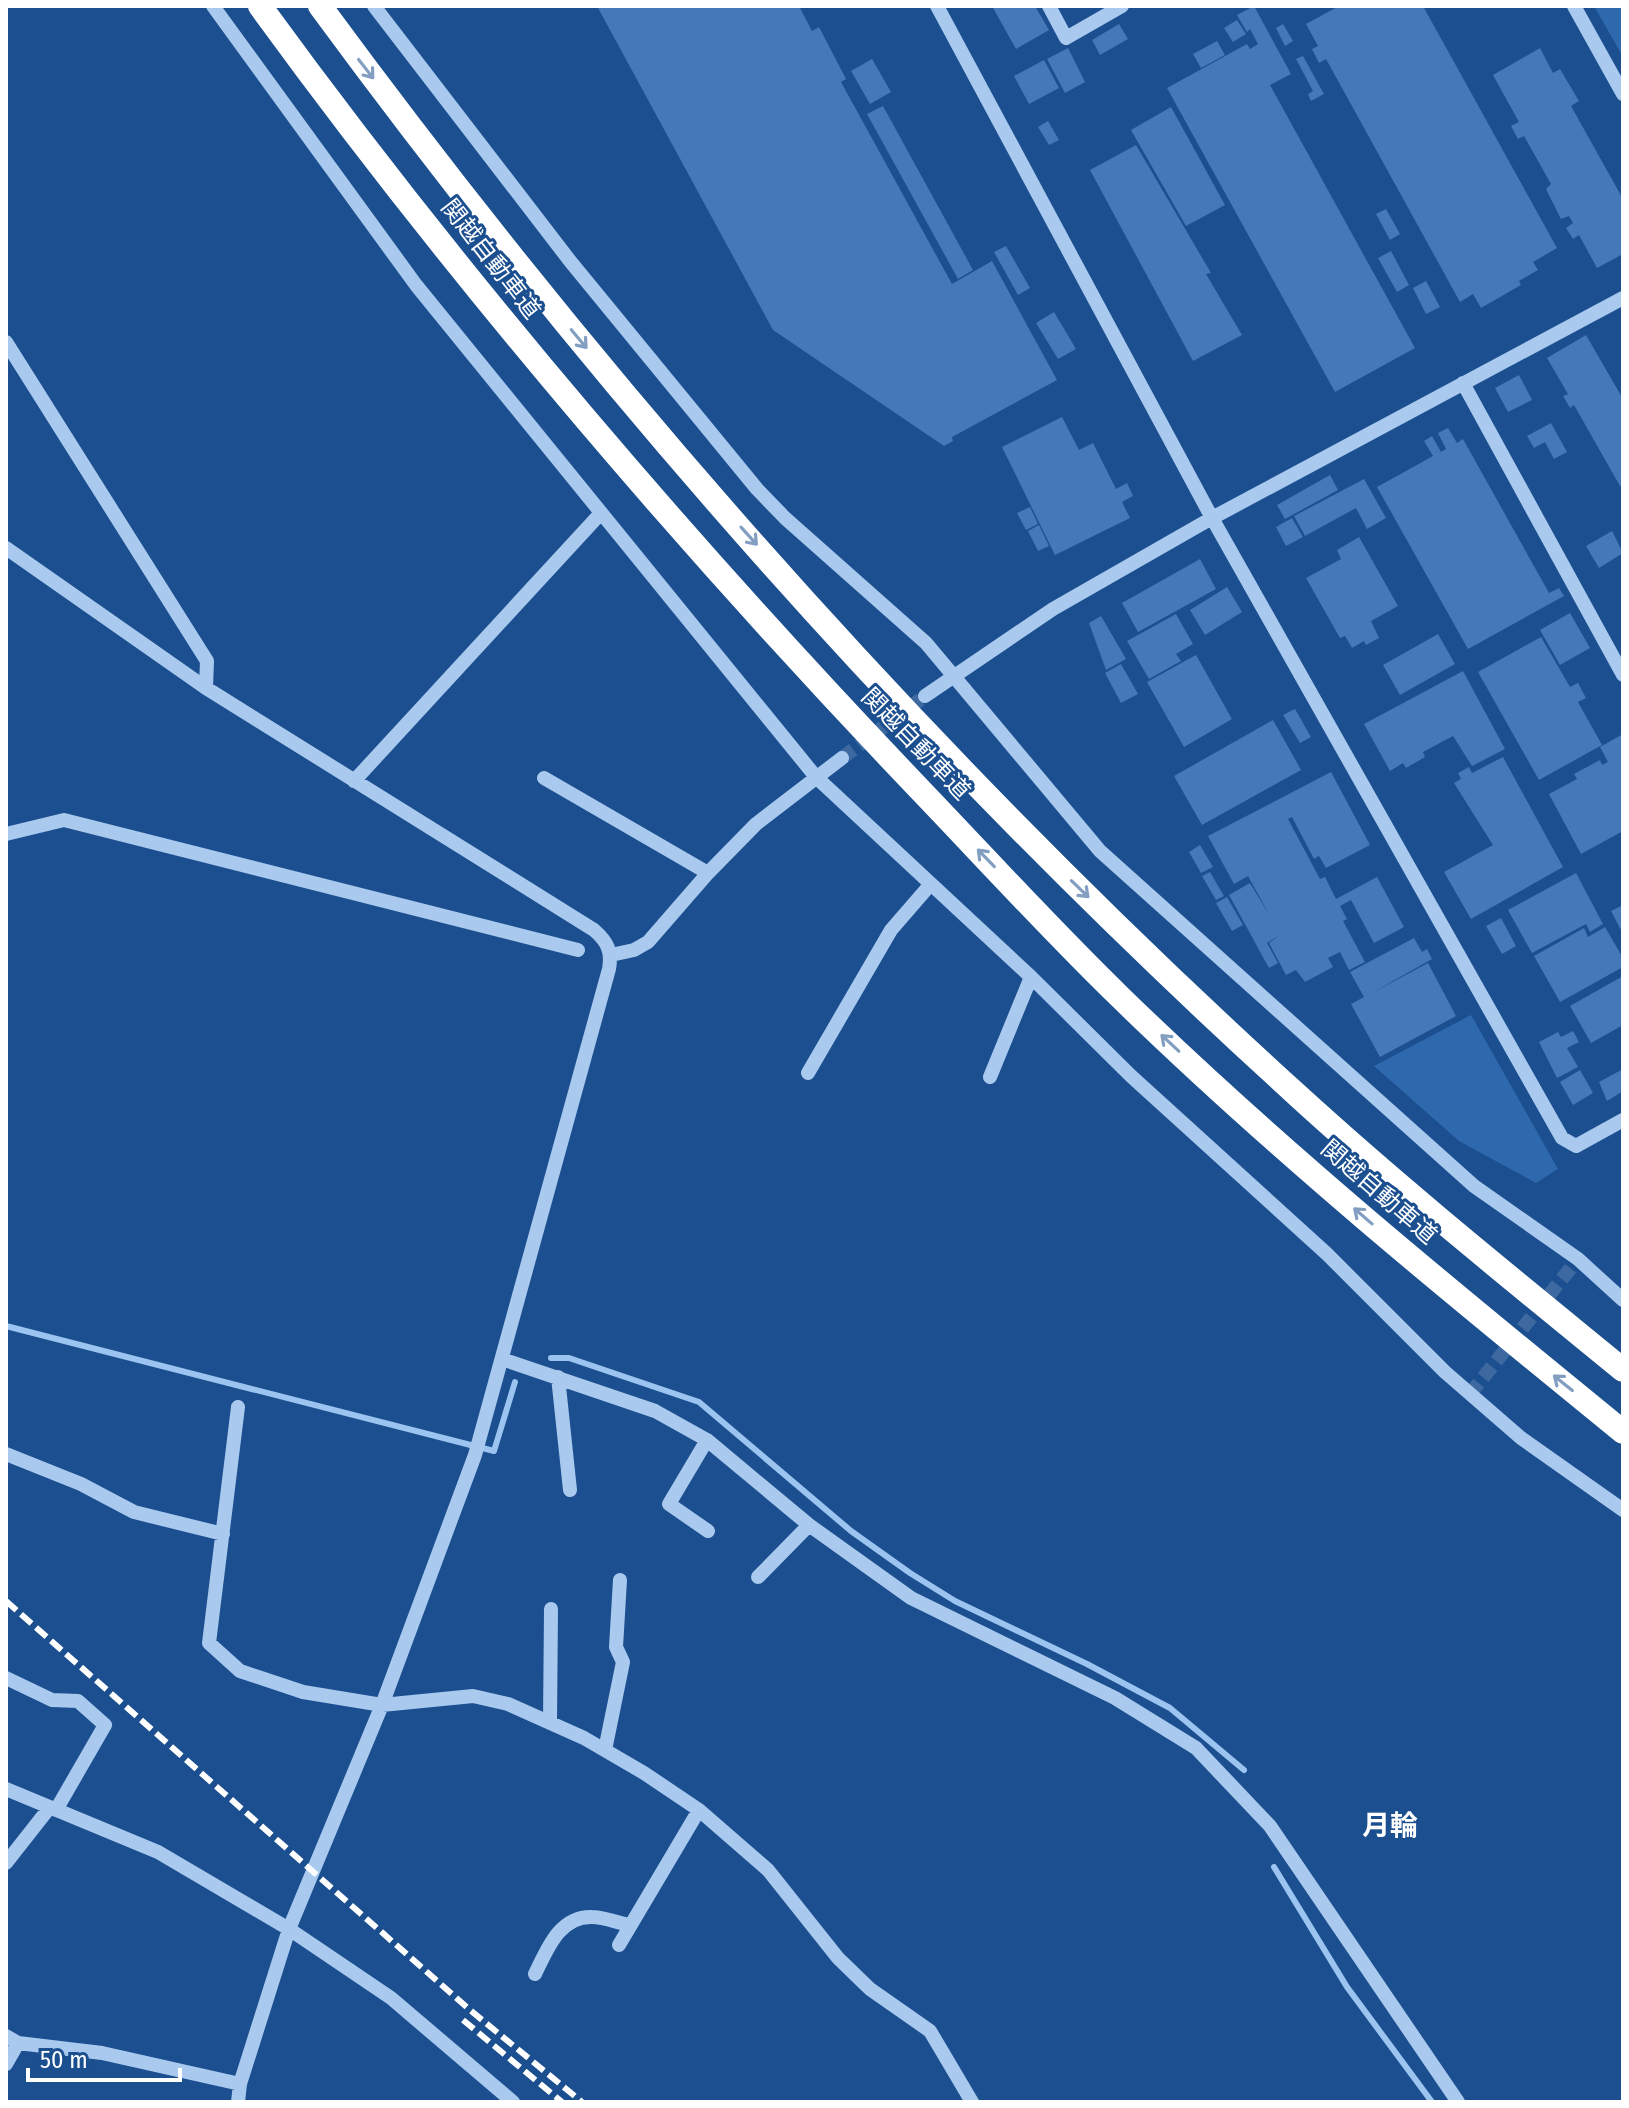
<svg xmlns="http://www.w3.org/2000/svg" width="1629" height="2108" font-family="'Fira Sans Condensed','Noto Sans JP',sans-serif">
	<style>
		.green { fill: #2e69ad }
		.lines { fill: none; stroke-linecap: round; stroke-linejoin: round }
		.stream { stroke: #9cc4f0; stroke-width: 6 }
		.building { fill: #4478b7 }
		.minor-tunnel { stroke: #3d69a0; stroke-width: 14; stroke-dasharray: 14 7; stroke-linecap: butt }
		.minor { stroke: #a9c9ee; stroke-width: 14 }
		.highway { stroke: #fff; stroke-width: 24 }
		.rail { stroke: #fff; stroke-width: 6; stroke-dasharray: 14 6; stroke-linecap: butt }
		.oneway { stroke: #829ec1 }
		.labels { text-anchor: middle; stroke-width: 6; stroke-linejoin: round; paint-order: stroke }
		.street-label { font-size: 24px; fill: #fff; stroke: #1b4f8f }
		.quarter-label { font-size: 28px; font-weight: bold; fill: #fff; stroke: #1b4f8f }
	</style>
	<rect width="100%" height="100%" fill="#1b4f8f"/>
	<path class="green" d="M1594 6H1623V57Z
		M1471 1015 1558 1169 1536 1183 1459 1141 1374 1066Z"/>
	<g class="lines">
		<path class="stream" d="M6 1326 494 1451 515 1382
			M551 1358H569L699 1402 851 1531 910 1573 955 1601 1087 1664 1170 1708 1244 1770
			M1274 1867 1347 1987 1432 2102"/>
	</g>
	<path class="building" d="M597 6H799L812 31 819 27 846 79 841 82 952 284 992 261 1057 380 952 437 953 441 944 446 773 330Z
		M992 6H1035L1049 30 1016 49Z
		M1254 6 1291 74 1270 85 1415 348 1335 392 1167 88 1247 44 1250 49 1258 44 1250 29 1247 32 1237 15Z
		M1339 6H1423L1557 248 1533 262 1538 270 1519 281 1521 285 1481 308 1473 294 1460 302 1326 59 1319 63 1312 49 1318 46 1306 24Z
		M1237 20 1246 34 1233 42 1224 28Z
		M1119 24 1128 39 1100 55 1092 40Z
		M1283 24 1293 41 1285 46 1276 28Z
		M1217 41 1225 55 1201 68 1193 54Z
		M1068 48 1085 82 1065 93 1047 59Z
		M1540 48 1553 73 1560 69 1579 101 1571 106 1623 199V254L1597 268 1579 235 1573 239 1566 228 1573 223 1569 216 1561 219 1546 189 1551 184 1524 136 1518 139 1511 126 1519 122 1493 75Z
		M1303 56 1324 94 1311 101 1308 94 1313 91 1296 59Z
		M872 59 891 92 870 104 851 71Z
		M1044 60 1059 88 1029 104 1014 76Z
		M883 106 973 270 958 279 867 114Z
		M1171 107 1225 205 1186 226 1131 130Z
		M1048 121 1059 140 1049 145 1038 127Z
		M1136 145 1211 273 1206 274 1242 335 1193 361 1090 170Z
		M1386 209 1400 234 1390 240 1376 214Z
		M1006 246 1030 288 1018 295 994 252Z
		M1391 251 1409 285 1397 292 1378 258Z
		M1426 281 1440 307 1426 314 1413 288Z
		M1054 312 1076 349 1058 359 1036 323Z
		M1586 335 1623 399V485L1620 486 1574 405 1570 408 1563 396 1568 394 1547 358Z
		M1519 375 1532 400 1508 412 1495 388Z
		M1062 417 1079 450 1093 443 1116 489 1127 483 1133 496 1122 502 1130 518 1055 555 1002 447Z
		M1551 423 1567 452 1554 459 1545 442 1534 448 1527 436Z
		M1448 428 1457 443 1463 439 1549 593 1559 588 1564 596 1468 649 1377 487 1433 456 1424 441 1432 436 1441 452 1446 449 1438 433Z
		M1330 475 1338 490 1285 519 1277 505Z
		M1364 479 1386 518 1367 529 1356 508 1305 536 1294 516Z
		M1030 507 1038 524 1026 530 1017 513Z
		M1292 518 1303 537 1286 546 1276 527Z
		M1039 525 1049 546 1038 551 1028 531Z
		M1612 531 1623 553 1599 568 1586 546Z
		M1359 537 1398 606 1371 621 1379 638 1366 645 1364 641 1352 648 1345 636 1340 638 1306 578 1341 559 1337 550Z
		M1200 559 1216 589 1138 632 1122 603Z
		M1227 587 1242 612 1205 635 1190 610Z
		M1570 613 1590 648 1560 665 1540 630Z
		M1176 614 1193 644 1176 654 1181 661 1149 679 1127 641Z
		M1101 616 1126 659 1106 670 1089 623Z
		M1438 634 1455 664 1400 695 1383 665Z
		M1541 637 1570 687 1578 683 1586 698 1578 702 1602 745 1539 780 1478 672Z
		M1196 655 1232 719 1184 747 1147 682Z
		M1121 664 1138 694 1121 703 1105 673Z
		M1463 671 1505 749 1472 766 1453 736 1423 752 1425 757 1406 768 1403 763 1390 771 1364 724Z
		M1295 709 1311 737 1300 743 1283 715Z
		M1273 720 1301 770 1202 825 1174 776Z
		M1623 734V831L1581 854 1549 794 1577 779 1574 774 1600 760 1602 765 1608 762 1600 747Z
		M1503 757 1563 867 1471 919 1444 872 1493 845 1454 783 1461 779 1458 773 1469 767 1472 773Z
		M1331 772 1370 845 1326 868 1319 856 1314 859 1292 817 1288 819 1320 879 1325 877 1336 899 1377 877 1404 927 1374 943 1351 900 1340 906 1347 919 1343 921 1365 962 1349 970 1340 952 1328 958 1333 967 1305 982 1296 970 1286 975 1269 943 1280 935 1267 943 1278 963 1269 968 1229 895 1250 883 1270 916 1248 876 1234 884 1208 836Z
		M1200 845 1213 867 1201 873 1189 852Z
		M1210 872 1224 896 1216 900 1202 876Z
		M1576 873 1603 924 1590 932 1586 924 1532 953 1508 910Z
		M1227 897 1243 925 1232 931 1216 903Z
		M1623 905V934L1611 911Z
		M1501 918 1516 946 1502 954 1486 926Z
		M1605 927 1623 958V967L1560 1002 1534 956 1584 928 1588 937Z
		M1414 938 1422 952 1427 949 1432 959 1370 994 1428 963 1456 1016 1380 1057 1351 1004 1364 997 1350 972Z
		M1623 976V1025L1591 1043 1570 1006Z
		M1573 1031 1579 1042 1567 1048 1578 1067 1557 1078 1539 1042 1558 1032 1561 1037Z
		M1623 1069V1091L1607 1101 1599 1082Z
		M1580 1070 1593 1093 1573 1105 1560 1082Z"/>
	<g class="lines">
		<path class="minor-tunnel" d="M842 758 925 696
			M1470 1394 1578 1259"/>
		<path class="minor" d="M213 6 416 285 816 777 1031 977 1131 1076 1327 1254 1445 1372 1521 1438 1623 1510
			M374 6 570 261 757 489 785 518 926 643 1100 851 1474 1186 1578 1259 1623 1300
			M937 6 1212 518 1562 1138 1576 1146 1623 1120
			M1049 6 1066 38 1122 6
			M1574 6 1623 94
			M6 342 207 661 206 688
			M1463 383 1623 675
			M6 548 206 688 594 930C608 942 612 952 609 969L475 1455 382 1705 289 1929 240 2084 238 2102
			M925 696 1053 609 1212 518 1623 298
			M544 778 708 873
			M354 781 601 513
			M6 834 64 820 578 950
			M611 955 634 950 648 942 708 873 756 824 842 758
			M808 1073 891 930 930 885
			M990 1077 1031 977
			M502 1359 655 1411 707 1440 809 1525 911 1598 1115 1698 1196 1748 1270 1826 1458 2102
			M558 1377 570 1490
			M238 1407 209 1643 240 1671 303 1692 382 1705 473 1696 508 1704 584 1738 644 1773 699 1810 768 1870 838 1958 870 1989 930 2031 972 2102
			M707 1440 669 1504 708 1531
			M6 1454 81 1484 134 1512 223 1534
			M758 1577 809 1525
			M6 1678 52 1700 78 1701 105 1725 56 1810
			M550 1723 551 1609
			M605 1750 623 1662 616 1647 620 1580
			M6 1789 158 1852 289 1929 391 1998 513 2102
			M6 1863 50 1807
			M619 1945 699 1810
			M535 1974C547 1950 559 1916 592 1917 604 1917 618 1923 630 1925
			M6 2036 18 2043 102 2053 240 2084
			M6 2064 18 2043"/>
		<path class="highway" d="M260 6C463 285 688 547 926 796 990 863 1053 932 1119 996 1278 1151 1451 1292 1623 1432
			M320 6C608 398 936 767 1296 1094 1401 1190 1513 1280 1623 1370"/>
		<path class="rail" d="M6 1601 470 2010 582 2102
			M463 2020 562 2102"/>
	</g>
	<defs><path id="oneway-shaft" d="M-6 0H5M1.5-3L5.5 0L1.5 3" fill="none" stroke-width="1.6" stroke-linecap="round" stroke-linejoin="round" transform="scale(2)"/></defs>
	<g class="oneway">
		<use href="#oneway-shaft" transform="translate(366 69) rotate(52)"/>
		<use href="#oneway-shaft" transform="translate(579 339) rotate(50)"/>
		<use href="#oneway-shaft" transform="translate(749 536) rotate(48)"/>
		<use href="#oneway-shaft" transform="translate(986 858) rotate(-134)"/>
		<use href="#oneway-shaft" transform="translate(1080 889) rotate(44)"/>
		<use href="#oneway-shaft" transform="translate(1170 1043) rotate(-137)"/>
		<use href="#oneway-shaft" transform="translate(1363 1216) rotate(-139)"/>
		<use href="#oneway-shaft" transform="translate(1563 1383) rotate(-141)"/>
	</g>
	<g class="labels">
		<g class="street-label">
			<text transform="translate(491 259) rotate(52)" y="8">関越自動車道</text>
			<text transform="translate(916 744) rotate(46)" y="8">関越自動車道</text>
			<text transform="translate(1379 1192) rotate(41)" y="8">関越自動車道</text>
		</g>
		<g class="quarter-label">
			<text x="1390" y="1835">月輪</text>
		</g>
	</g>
	<rect width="1629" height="2108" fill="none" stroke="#ffffff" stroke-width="16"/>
	<path d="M28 2068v12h152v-12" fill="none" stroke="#ffffff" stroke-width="4"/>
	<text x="40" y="2068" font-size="24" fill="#ffffff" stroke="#1b4f8f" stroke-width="6" paint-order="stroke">50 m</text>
</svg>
